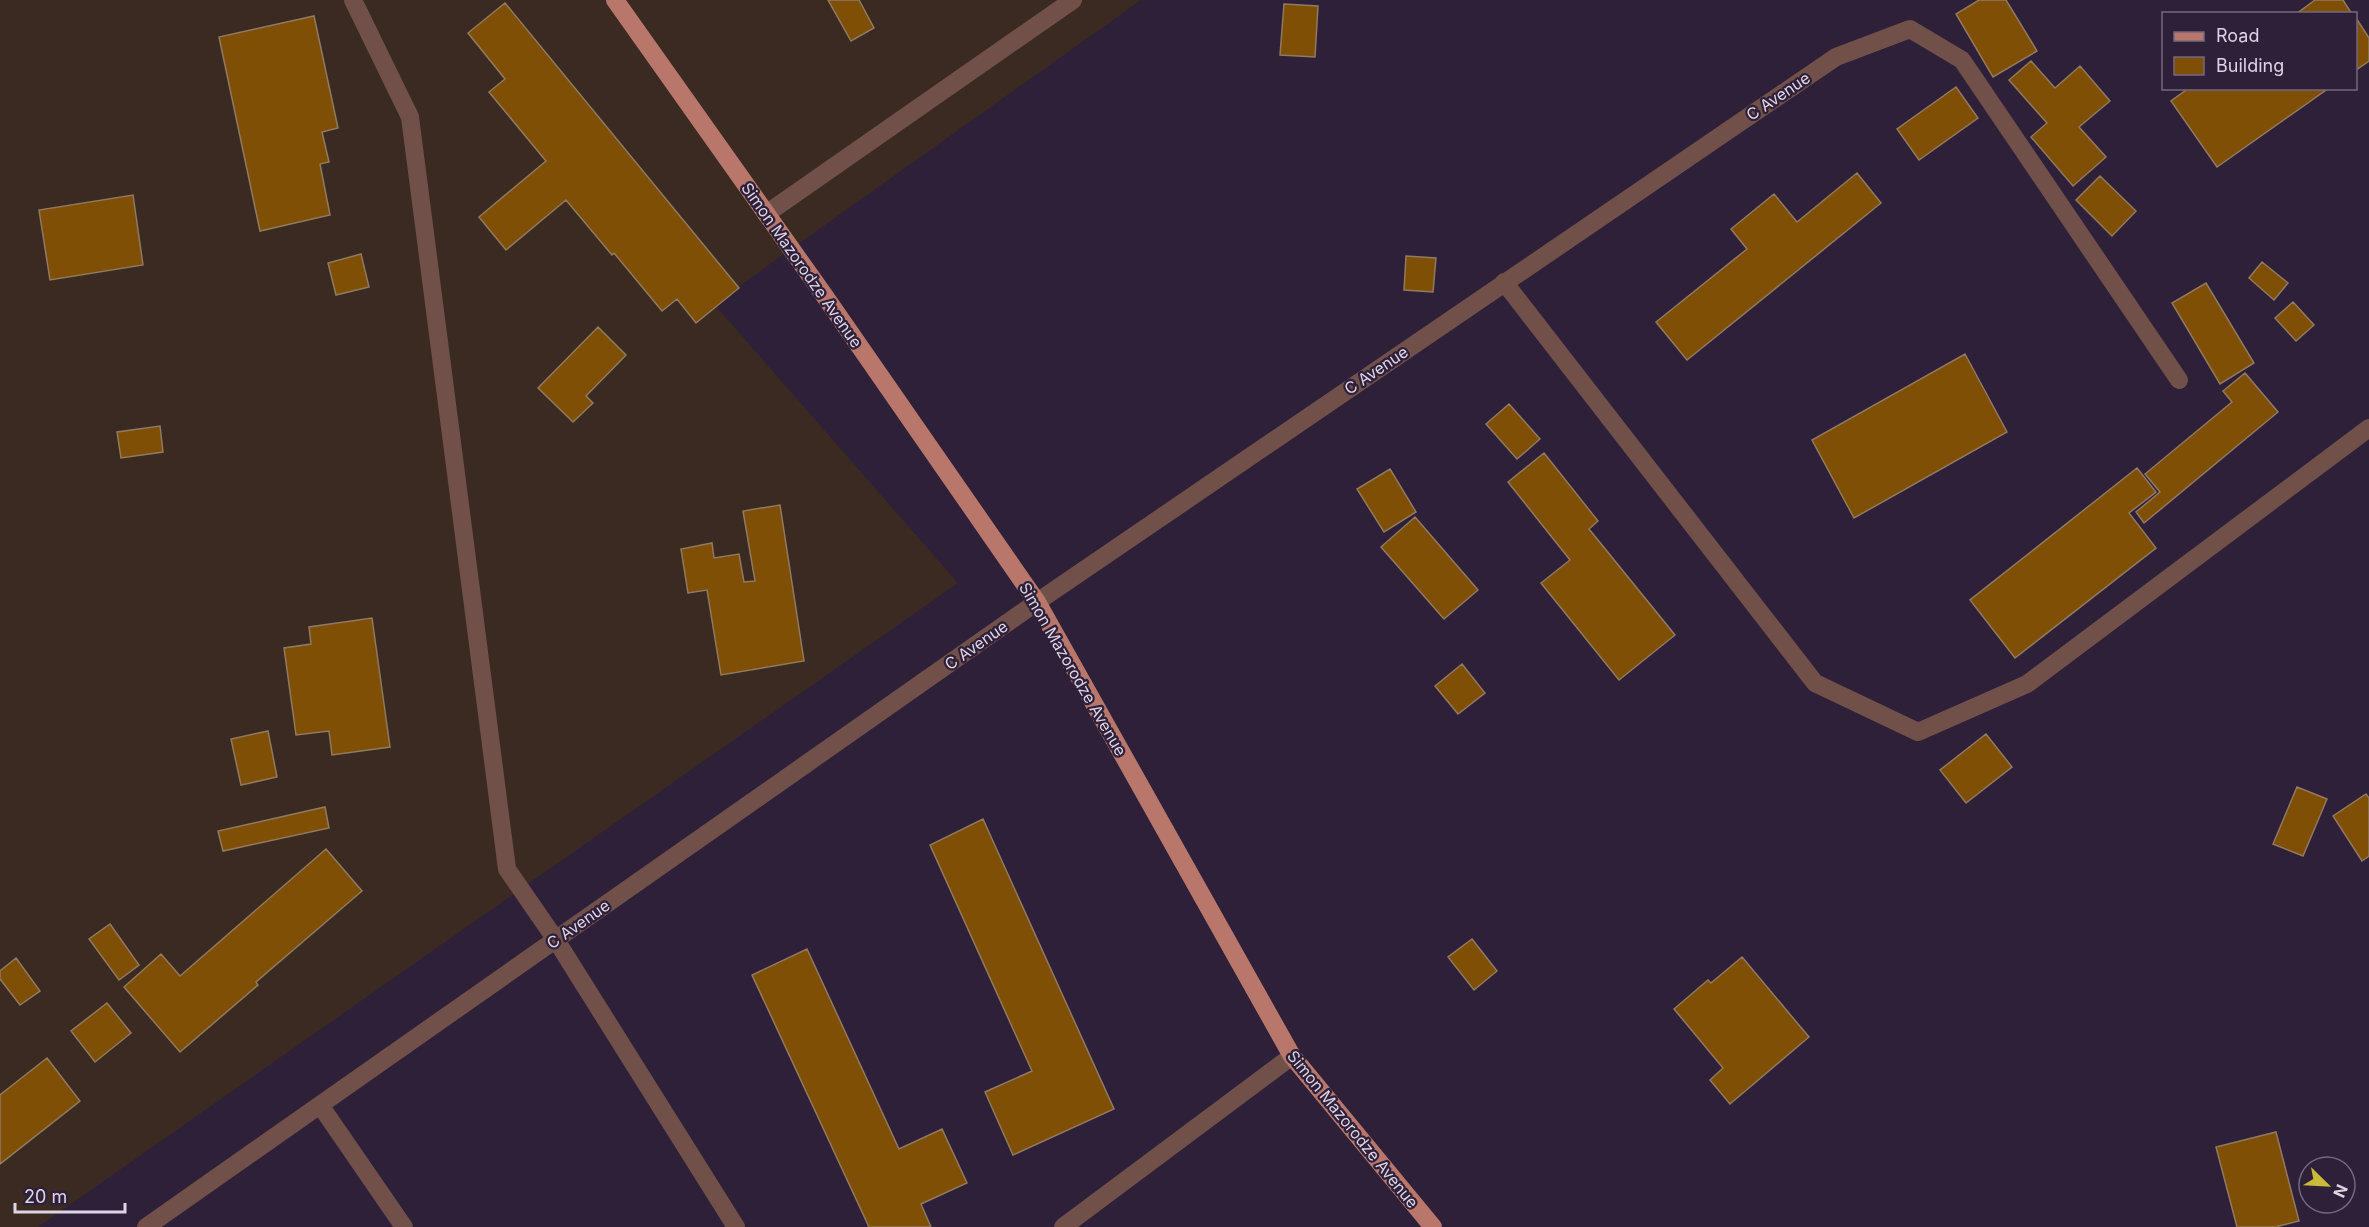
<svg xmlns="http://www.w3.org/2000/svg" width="2369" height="1227" font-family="Inter,sans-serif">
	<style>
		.industrial { fill: #3b2a21 }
		.building { fill: #7e4f05; stroke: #917a60; stroke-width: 1.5 }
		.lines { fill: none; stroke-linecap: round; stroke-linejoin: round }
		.minor { stroke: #705049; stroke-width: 18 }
		.major { stroke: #b8776a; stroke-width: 18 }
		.labels { text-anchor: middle; stroke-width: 4.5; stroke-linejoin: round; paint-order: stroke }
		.street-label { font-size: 16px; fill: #ddd5e5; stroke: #2e2039 }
	</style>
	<rect width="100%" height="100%" fill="#2e2039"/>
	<path class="industrial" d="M0 0H1141L714 304 958 583 38 1227H0Z"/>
	<path class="building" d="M828 0H859L874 28 851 41Z
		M1979 0H2006L2037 51 1993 77 1956 14Z
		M2315 0H2343L2352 14H2296Z
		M505 3 739 288 696 323 677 299 662 311 614 253 612 255 566 200 506 250 479 217 546 161 489 92 505 79 468 33Z
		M1284 4 1318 6 1315 57 1280 55Z
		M314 16 338 128 322 132 329 162 320 164 330 215 260 231 219 37Z
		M2356 18 2369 38V61L2356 70Z
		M2031 61 2055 88 2080 66 2110 101 2079 127 2106 157 2073 186 2031 137 2047 123 2009 80Z
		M1956 87 1978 118 1919 160 1897 129Z
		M2189 88H2329L2217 167 2171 101Z
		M1857 173 1881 203 1687 360 1656 322 1747 249 1731 229 1774 194 1797 222Z
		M2100 176 2136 211 2112 236 2076 200Z
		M133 195 143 265 50 280 39 210Z
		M361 254 369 287 336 295 328 263Z
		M1406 256 1436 258 1433 292 1404 290Z
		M2262 262 2288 283 2274 300 2249 278Z
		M2206 283 2254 363 2220 384 2172 303Z
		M2293 302 2314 325 2296 341 2275 318Z
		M598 327 626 355 586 396 593 403 573 422 538 388Z
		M1965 354 2007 432 1854 518 1812 440Z
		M2245 373 2278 412 2144 523 2136 512 2160 492 2145 474 2232 402 2223 391Z
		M1509 404 1540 439 1517 459 1486 424Z
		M160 426 163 452 121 458 117 432Z
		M1544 453 1598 521 1589 529 1675 635 1619 680 1541 583 1570 560 1508 482Z
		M2137 468 2156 492 2129 513 2156 548 2015 658 1970 600Z
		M1390 469 1416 512 1384 532 1357 489Z
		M780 505 804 661 721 675 707 590 688 593 681 549 712 543 714 558 739 554 744 582 755 581 743 511Z
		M1415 517 1478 590 1444 619 1381 547Z
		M372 618 390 747 332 755 329 731 296 735 284 648 311 644 309 627Z
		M1462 664 1485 693 1458 714 1435 686Z
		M268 731 277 777 241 785 231 739Z
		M1986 734 2012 767 1966 803 1940 770Z
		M2297 787 2327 799 2303 856 2273 844Z
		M2366 794 2369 798V856L2362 861 2333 816Z
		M325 807 329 828 223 851 218 831Z
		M983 819 1114 1109 1013 1155 985 1092 1032 1071 930 845Z
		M326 849 362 891 256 982 258 985 180 1052 124 987 161 954 180 976Z
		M110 924 139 965 119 980 89 939Z
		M1472 939 1497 971 1474 990 1448 957Z
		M807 949 899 1149 942 1129 967 1183 921 1204 931 1227H869L752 975Z
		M1742 957 1809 1037 1730 1104 1710 1080 1723 1068 1674 1009 1708 980 1711 983Z
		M16 958 40 991 20 1005 0 979V971Z
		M107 1003 131 1033 95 1062 71 1031Z
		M47 1058 80 1101 0 1164V1095Z
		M2276 1132 2299 1221 2275 1227H2237L2216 1147Z"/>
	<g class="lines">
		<path class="minor" d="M353 0 410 117 507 869 556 940 736 1227
			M766 214 1073 0
			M1504 282 1815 683 1918 732 2027 684 2369 428
			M320 1105 404 1227
			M146 1227 1037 602 1836 57 1910 29 1962 60 2179 380
			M1063 1227 1292 1056"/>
		<path class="major" d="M615 0 824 295 1037 602 1292 1056 1433 1227"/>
	</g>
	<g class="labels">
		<g class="street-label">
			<text transform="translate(1778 96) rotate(-34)" y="6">C Avenue</text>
			<text transform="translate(802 265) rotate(55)" y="6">Simon Mazorodze Avenue</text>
			<text transform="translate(1376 370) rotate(-34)" y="6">C Avenue</text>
			<text transform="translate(976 645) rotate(-35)" y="6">C Avenue</text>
			<text transform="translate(1073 669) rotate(60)" y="6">Simon Mazorodze Avenue</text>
			<text transform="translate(578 924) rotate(-35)" y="6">C Avenue</text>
			<text transform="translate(1353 1129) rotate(51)" y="6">Simon Mazorodze Avenue</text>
		</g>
	</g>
	<rect x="2162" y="12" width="195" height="78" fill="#2e2039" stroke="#74687e" stroke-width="1.5"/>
	<rect x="2174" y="32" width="30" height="9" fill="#b8776a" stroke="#74687e" stroke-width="1.5"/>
	<text x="2216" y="42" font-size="18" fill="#ddd5e5">Road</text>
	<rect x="2174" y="57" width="30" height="18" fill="#7e4f05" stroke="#74687e" stroke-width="1.5"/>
	<text x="2216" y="72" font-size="18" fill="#ddd5e5">Building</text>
	<g transform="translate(2327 1185) rotate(114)"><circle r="28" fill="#2e2039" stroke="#74687e" stroke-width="1.5"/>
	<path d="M0-4.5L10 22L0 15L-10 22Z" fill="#c9ba3a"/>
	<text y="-9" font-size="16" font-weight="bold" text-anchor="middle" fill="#ddd5e5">N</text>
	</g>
	<path d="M15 1203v9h110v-9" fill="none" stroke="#ddd5e5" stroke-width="3"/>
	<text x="24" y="1203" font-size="18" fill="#ddd5e5" stroke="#2e2039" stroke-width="4.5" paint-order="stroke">20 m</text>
</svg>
